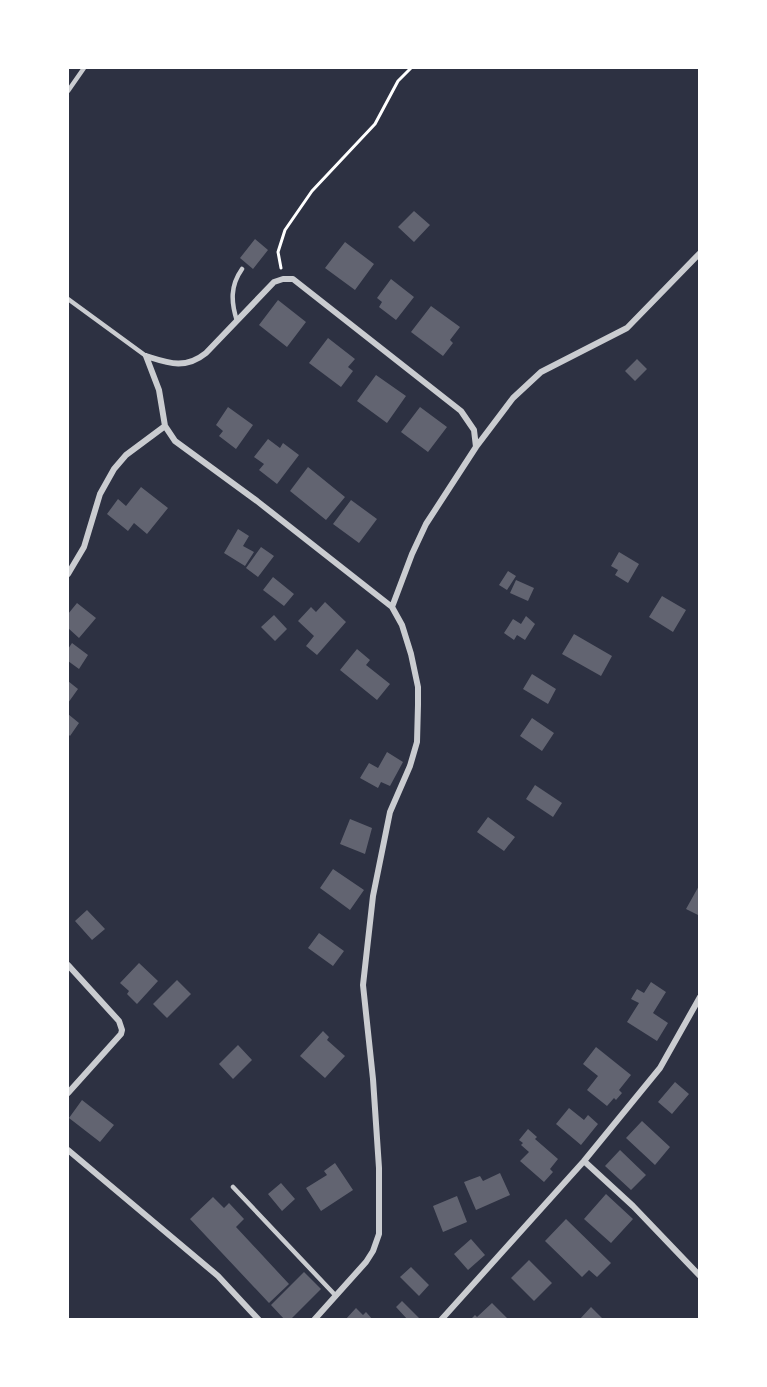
<svg xmlns="http://www.w3.org/2000/svg" width="767" height="1387" font-family="Lato,sans-serif">
	<style>
		.building { fill: #626471 }
		.lines { fill: none; stroke-linecap: round; stroke-linejoin: round }
		.path { stroke: #fff; stroke-width: 3 }
		.service { stroke: #caccd0; stroke-width: 4.5 }
		.minor { stroke: #caccd0; stroke-width: 6 }
	</style>
	<rect width="100%" height="100%" fill="#2d3142"/>
	<path class="building" d="M414 211 430 225 414 242 398 227Z
		M255 239 268 250 253 269 240 258Z
		M345 242 374 264 355 290 325 268Z
		M391 279 414 297 396 320 379 307 382 302 377 298Z
		M278 300 306 322 287 347 259 325Z
		M431 306 460 327 450 340 453 343 443 356 411 332Z
		M328 338 355 359 348 367 353 371 341 387 309 363Z
		M637 359 647 369 635 381 625 371Z
		M376 375 406 396 387 423 357 401Z
		M228 407 253 425 236 449 219 436 223 431 216 425Z
		M420 407 447 427 428 452 401 432Z
		M268 439 280 448 283 443 299 455 277 484 259 470 264 464 254 457Z
		M308 467 345 497 326 520 290 491Z
		M141 487 168 508 147 534 134 523 128 531 107 514 118 499 126 506Z
		M351 500 377 519 359 543 333 524Z
		M238 529 249 536 243 546 254 552 245 566 224 553Z
		M261 547 274 556 258 577 246 568Z
		M619 552 639 564 628 583 615 575 618 570 611 566Z
		M508 571 516 576 507 590 499 585Z
		M273 577 294 594 284 606 263 590Z
		M516 580 534 588 528 601 510 593Z
		M662 596 686 610 673 632 649 617Z
		M325 602 346 622 317 655 306 646 314 636 298 621 311 607 316 612Z
		M77 603 96 618 79 638 68 628V614Z
		M274 615 287 629 275 641 261 627Z
		M526 616 535 624 525 640 517 635 514 640 504 633 513 619 521 624Z
		M574 634 612 656 601 676 562 654Z
		M72 643 88 655 79 669 68 661V649Z
		M357 649 370 660 366 665 390 684 377 700 340 670Z
		M532 674 556 689 548 704 523 689Z
		M68 681 78 689 68 703Z
		M68 714 79 723 70 736 68 734Z
		M532 718 554 733 542 751 520 736Z
		M387 752 403 762 390 786 381 782 378 788 360 778 369 763 378 768Z
		M535 785 562 803 553 817 526 799Z
		M488 817 515 837 504 851 477 832Z
		M350 819 372 828 365 854 340 844Z
		M333 869 364 890 350 910 320 888Z
		M700 884V916L686 909Z
		M87 910 105 929 92 940 75 921Z
		M319 933 344 951 333 966 308 948Z
		M139 963 158 981 137 1004 127 994 129 991 120 983Z
		M177 980 191 994 167 1018 153 1004Z
		M651 982 666 992 653 1013 668 1023 657 1041 627 1022 639 1003 631 999 637 989 644 993Z
		M323 1031 329 1037 327 1040 345 1056 325 1078 300 1056Z
		M238 1045 252 1060 233 1079 219 1064Z
		M596 1047 631 1075 619 1090 622 1093 616 1100 614 1098 607 1106 587 1090 598 1076 583 1064Z
		M675 1082 689 1094 672 1114 658 1102Z
		M82 1100 114 1125 100 1142 69 1118Z
		M569 1108 584 1120 588 1115 598 1124 581 1145 556 1124Z
		M642 1121 670 1147 655 1165 626 1138Z
		M528 1129 537 1137 535 1139 558 1159 550 1169 553 1172 544 1182 520 1161 529 1152 521 1145 523 1143 519 1140Z
		M620 1150 646 1175 631 1190 605 1166Z
		M335 1163 353 1190 321 1211 306 1188 327 1175 324 1171Z
		M500 1173 510 1195 476 1210 464 1182 480 1176 483 1181Z
		M281 1183 295 1199 282 1211 268 1194Z
		M606 1194 633 1219 611 1243 584 1219Z
		M457 1196 467 1222 443 1232 433 1206Z
		M213 1197 224 1208 229 1203 244 1219 236 1227 289 1284 269 1303 190 1219Z
		M566 1219 611 1263 597 1277 589 1270 582 1277 545 1241Z
		M471 1239 485 1255 468 1270 454 1254Z
		M529 1260 552 1283 534 1301 511 1278Z
		M411 1267 429 1285 419 1296 400 1277Z
		M304 1272 321 1289 290 1320H285L271 1305Z
		M402 1301 421 1320H408L396 1307Z
		M492 1303 507 1318 505 1320H470L475 1315 477 1317Z
		M591 1307 604 1320H579Z
		M356 1308 363 1315 366 1312 373 1320H345Z"/>
	<g class="lines">
		<path class="path" d="M281 268 278 252 285 230 312 191 375 124 398 81 411 68"/>
		<path class="service" d="M68 91 84 68
			M68 299 146 356
			M237 321C231 302 230 286 242 269
			M233 1187 336 1296"/>
		<path class="minor" d="M146 356 159 390 165 426 175 441 257 501 392 607 402 625 411 654 418 687V705L417 742 410 766 390 812 373 896 363 985 373 1079 379 1168V1234L373 1251 366 1262 314 1320
			M146 356C168 363 185 370 206 353L274 282 283 279H293L461 411 474 430 476 447
			M68 574 84 547 100 494 114 469 126 455 165 426
			M392 607 412 554 426 524 476 447 513 398 541 372 627 328 700 253
			M68 965 119 1021 122 1030 121 1034 68 1093
			M68 1150 218 1276 259 1320
			M584 1161 633 1206 700 1276
			M441 1320 584 1161 660 1068 700 997"/>
	</g>
	<rect width="767" height="1387" fill="none" stroke="#ffffff" stroke-width="138"/>
</svg>
